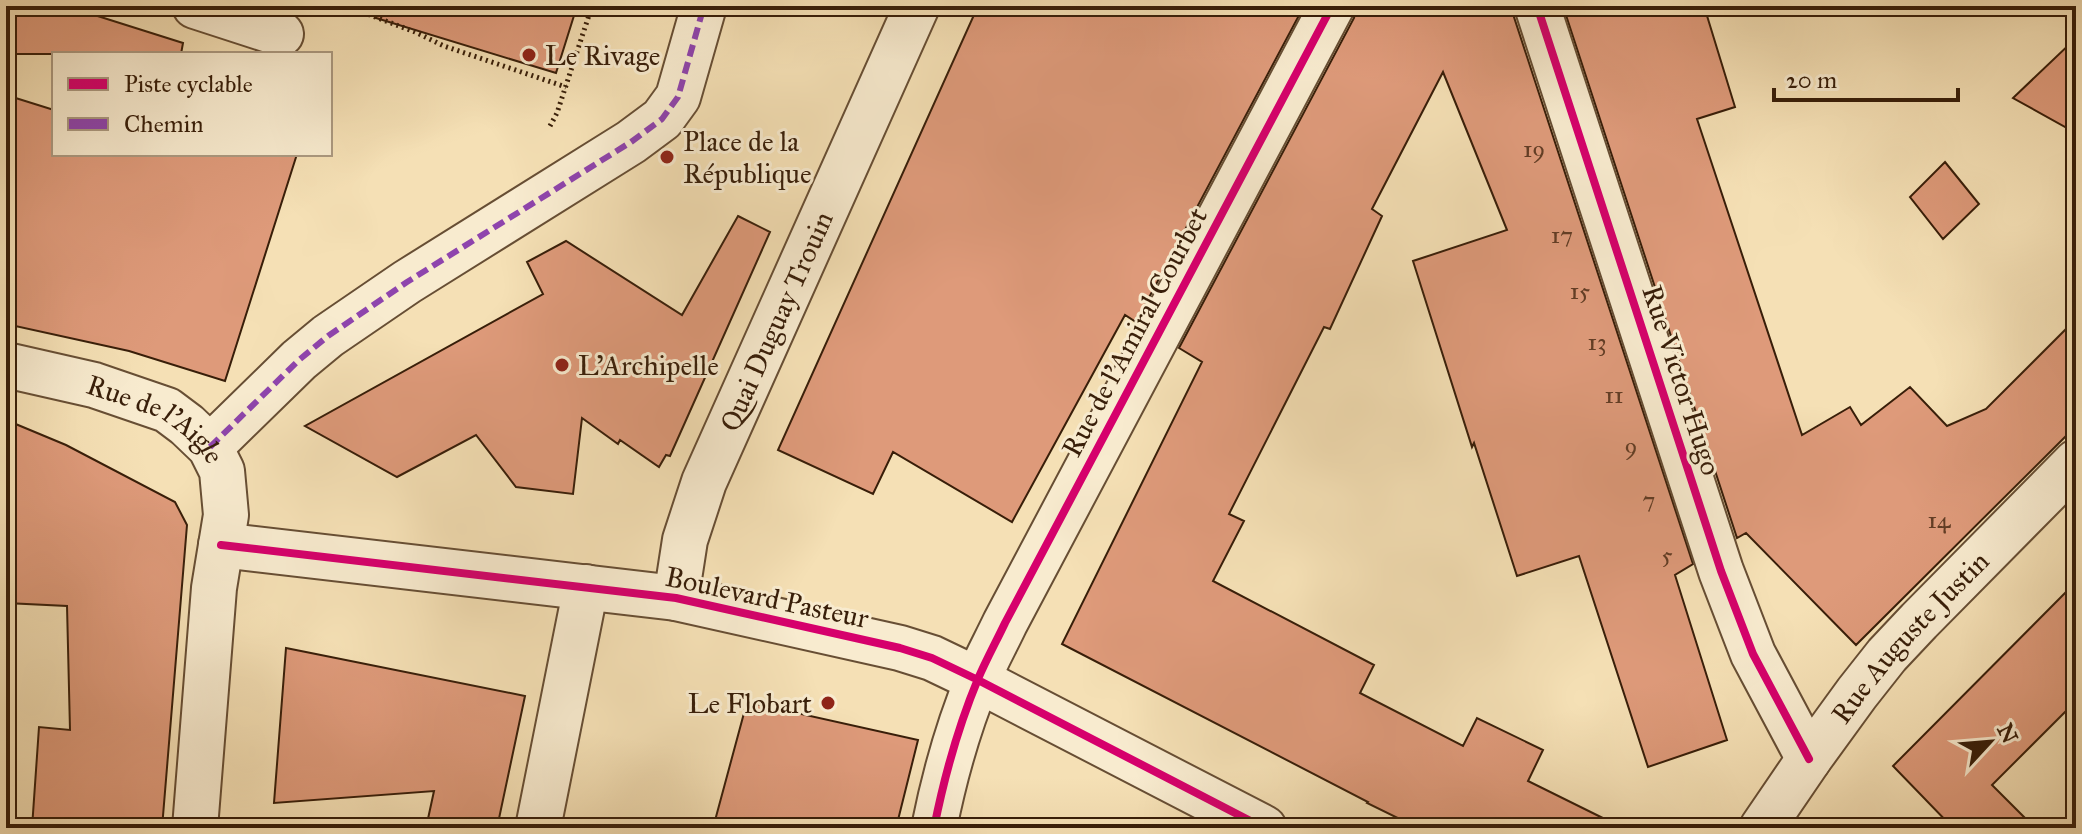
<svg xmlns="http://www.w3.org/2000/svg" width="2082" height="834" font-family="'IM FELL Great Primer',serif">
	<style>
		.building { fill: #de9a7a; stroke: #381e09; stroke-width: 2 }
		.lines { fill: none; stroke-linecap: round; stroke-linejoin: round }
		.minor-casing { stroke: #674e34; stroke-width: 48 }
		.path { stroke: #381e09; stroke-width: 5; stroke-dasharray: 2 4; stroke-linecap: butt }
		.minor { stroke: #f8ebcf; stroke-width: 44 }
		.quiet { stroke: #8e44ad; stroke-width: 6; stroke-dasharray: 12 6; stroke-linecap: butt }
		.cycleway-casing { stroke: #f8ebcf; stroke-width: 13 }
		.cycleway { stroke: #d6006c; stroke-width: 8 }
		.poi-dot { fill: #8f2418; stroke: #f8ebcf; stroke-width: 3 }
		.labels { text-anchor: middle; stroke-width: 6; stroke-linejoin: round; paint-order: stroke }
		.number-label { font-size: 24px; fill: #623d25 }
		.poi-label { font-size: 28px; fill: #381e09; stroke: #f8ebcf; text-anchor: start }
		.street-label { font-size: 28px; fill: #381e09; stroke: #f8ebcf }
	</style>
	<rect width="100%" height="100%" fill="#f5e0b5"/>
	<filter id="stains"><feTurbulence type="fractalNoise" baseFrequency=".0025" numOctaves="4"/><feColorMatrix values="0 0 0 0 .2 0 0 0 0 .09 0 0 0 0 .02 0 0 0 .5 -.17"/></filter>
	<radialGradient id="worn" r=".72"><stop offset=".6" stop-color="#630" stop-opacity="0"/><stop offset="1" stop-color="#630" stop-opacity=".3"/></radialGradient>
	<path class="building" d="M6 6H66L183 43 181 54H6Z
		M377 6H577L556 73 376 18Z
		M978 6H1304L1136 322 1125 315 1012 522 893 452 873 494 778 450Z
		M1357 6H1513V14L1693 564 1675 575 1727 740 1648 767 1579 556 1517 576 1474 443 1472 447 1413 261 1507 230 1443 72 1372 209 1382 216 1330 329 1324 327 1229 514 1244 521 1213 581 1374 665 1360 693 1463 746 1477 718 1543 750 1528 781 1623 828H1418L1367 803 1368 802 1062 644 1202 362 1179 348 1354 18Z
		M1563 6H1704L1735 107 1697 119 1802 435 1850 407 1861 425 1910 387 1947 426 1986 409 2076 319V426L1856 645 1746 533 1737 538Z
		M2076 38V133L2013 98Z
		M6 95 54 110V154H297L225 381 129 351 6 324Z
		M1945 162 1979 204 1943 239 1910 197Z
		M738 216 770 232 670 456 666 455 659 467 620 440 618 444 582 418 573 494 516 487 476 435 397 477 305 426 543 294 527 262 566 241 682 315Z
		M6 420 66 445 175 502 187 525 162 828H32L39 727 70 730 67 606 6 603Z
		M2076 582V701L1992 785 2035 828H1953L1893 766Z
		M286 648 525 696 497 828H426L434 791 274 803Z
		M747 702 918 740 896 828H713Z"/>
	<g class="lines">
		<defs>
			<g id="minor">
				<path d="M195 6 281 34"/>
				<path d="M1537 6 1721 571 1753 654 1809 759"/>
				<path id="s1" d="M6 365 94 385 167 410 187 425 210 447 222 471 226 515 214 588 195 828"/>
				<path d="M210 447 299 360 328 336 407 282 631 142 662 119 678 97 704 6"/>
				<path d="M221 545 676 598 900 648 932 658 978 680 1264 828"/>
				<path id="s2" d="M676 598 685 540 704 482 917 6"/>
				<path d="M538 828 586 587"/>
				<path d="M934 828C944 778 958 727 978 679 986 660 996 642 1005 623L1332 6"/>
				<path id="s3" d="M1762 828 1809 759 1857 693 1887 655 1919 621 2076 462"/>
			</g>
		</defs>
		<use href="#minor" class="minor-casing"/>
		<path class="path" d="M346 6 415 32 444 46 566 87
			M550 126 557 113 592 6"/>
		<use href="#minor" class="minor"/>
		<path class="quiet" d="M210 447 299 360 328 336 407 282 631 142 662 119 678 97 704 6"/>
		<defs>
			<path id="cycleway" d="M1537 6 1721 571 1753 654 1809 759
				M221 545 676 598 900 648 932 658 978 680 1264 828
				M934 828C944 778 958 727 978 679 986 660 996 642 1005 623L1332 6"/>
		</defs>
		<use href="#cycleway" class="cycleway-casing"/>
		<use href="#cycleway" class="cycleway"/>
	</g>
	<g class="poi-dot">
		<circle cx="529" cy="55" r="8"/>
		<circle cx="667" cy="157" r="8"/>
		<circle cx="562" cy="365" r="8"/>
		<circle cx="828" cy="703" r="8"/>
	</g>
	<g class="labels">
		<g class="number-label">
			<text x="1534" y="157">19</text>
			<text x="1562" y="243">17</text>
			<text x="1580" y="299">15</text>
			<text x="1597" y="350">13</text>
			<text x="1614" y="403">11</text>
			<text x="1631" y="454">9</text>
			<text x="1649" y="508">7</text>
			<text x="1939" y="528">14</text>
			<text x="1667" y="563">5</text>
		</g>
		<g class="poi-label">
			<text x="545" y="65">Le Rivage</text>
			<text x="683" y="151">Place de la<tspan x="683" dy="32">République</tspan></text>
			<text x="578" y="375">L'Archipelle</text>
			<text x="812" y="713" text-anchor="end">Le Flobart</text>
		</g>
		<g class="street-label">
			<text dy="10" stroke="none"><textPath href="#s2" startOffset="296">Quai Duguay Trouin</textPath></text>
			<text transform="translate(1134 332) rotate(-62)" y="10">Rue de l'Amiral Courbet</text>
			<text transform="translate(1682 380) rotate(72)" y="10">Rue Victor Hugo</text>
			<text dy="10" stroke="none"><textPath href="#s1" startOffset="162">Rue de l'Aigle</textPath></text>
			<text transform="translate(767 597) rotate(12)" y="10">Boulevard Pasteur</text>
			<text dy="10" stroke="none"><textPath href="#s3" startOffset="242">Rue Auguste Justin</textPath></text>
		</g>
	</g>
	<rect width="2082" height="834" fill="none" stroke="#f5e0b5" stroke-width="32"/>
	<rect x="8" y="8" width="2066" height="818" fill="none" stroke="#381e09" stroke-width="4"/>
	<rect x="16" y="16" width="2050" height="802" fill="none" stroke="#381e09" stroke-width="2"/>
	<rect x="52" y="52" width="280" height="104" fill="#f8ebcf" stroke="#ab9980" stroke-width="2"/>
	<rect x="68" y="78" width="40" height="12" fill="#d6006c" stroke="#ab9980" stroke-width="2"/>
	<text x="124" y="92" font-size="24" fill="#381e09">Piste cyclable</text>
	<rect x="68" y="118" width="40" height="12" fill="#8e44ad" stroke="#ab9980" stroke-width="2"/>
	<text x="124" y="132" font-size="24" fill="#381e09">Chemin</text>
	<g transform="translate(1990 742) rotate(64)" stroke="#f8ebcf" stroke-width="6" paint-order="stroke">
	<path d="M0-6L14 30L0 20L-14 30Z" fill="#381e09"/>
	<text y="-12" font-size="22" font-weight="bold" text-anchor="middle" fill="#381e09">N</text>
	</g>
	<path d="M1774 88v12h184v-12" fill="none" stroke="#381e09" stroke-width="4"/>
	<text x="1786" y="88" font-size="24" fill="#381e09" stroke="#f8ebcf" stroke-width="6" paint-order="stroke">20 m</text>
	<rect width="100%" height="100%" filter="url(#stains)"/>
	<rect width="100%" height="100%" fill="url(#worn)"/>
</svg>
